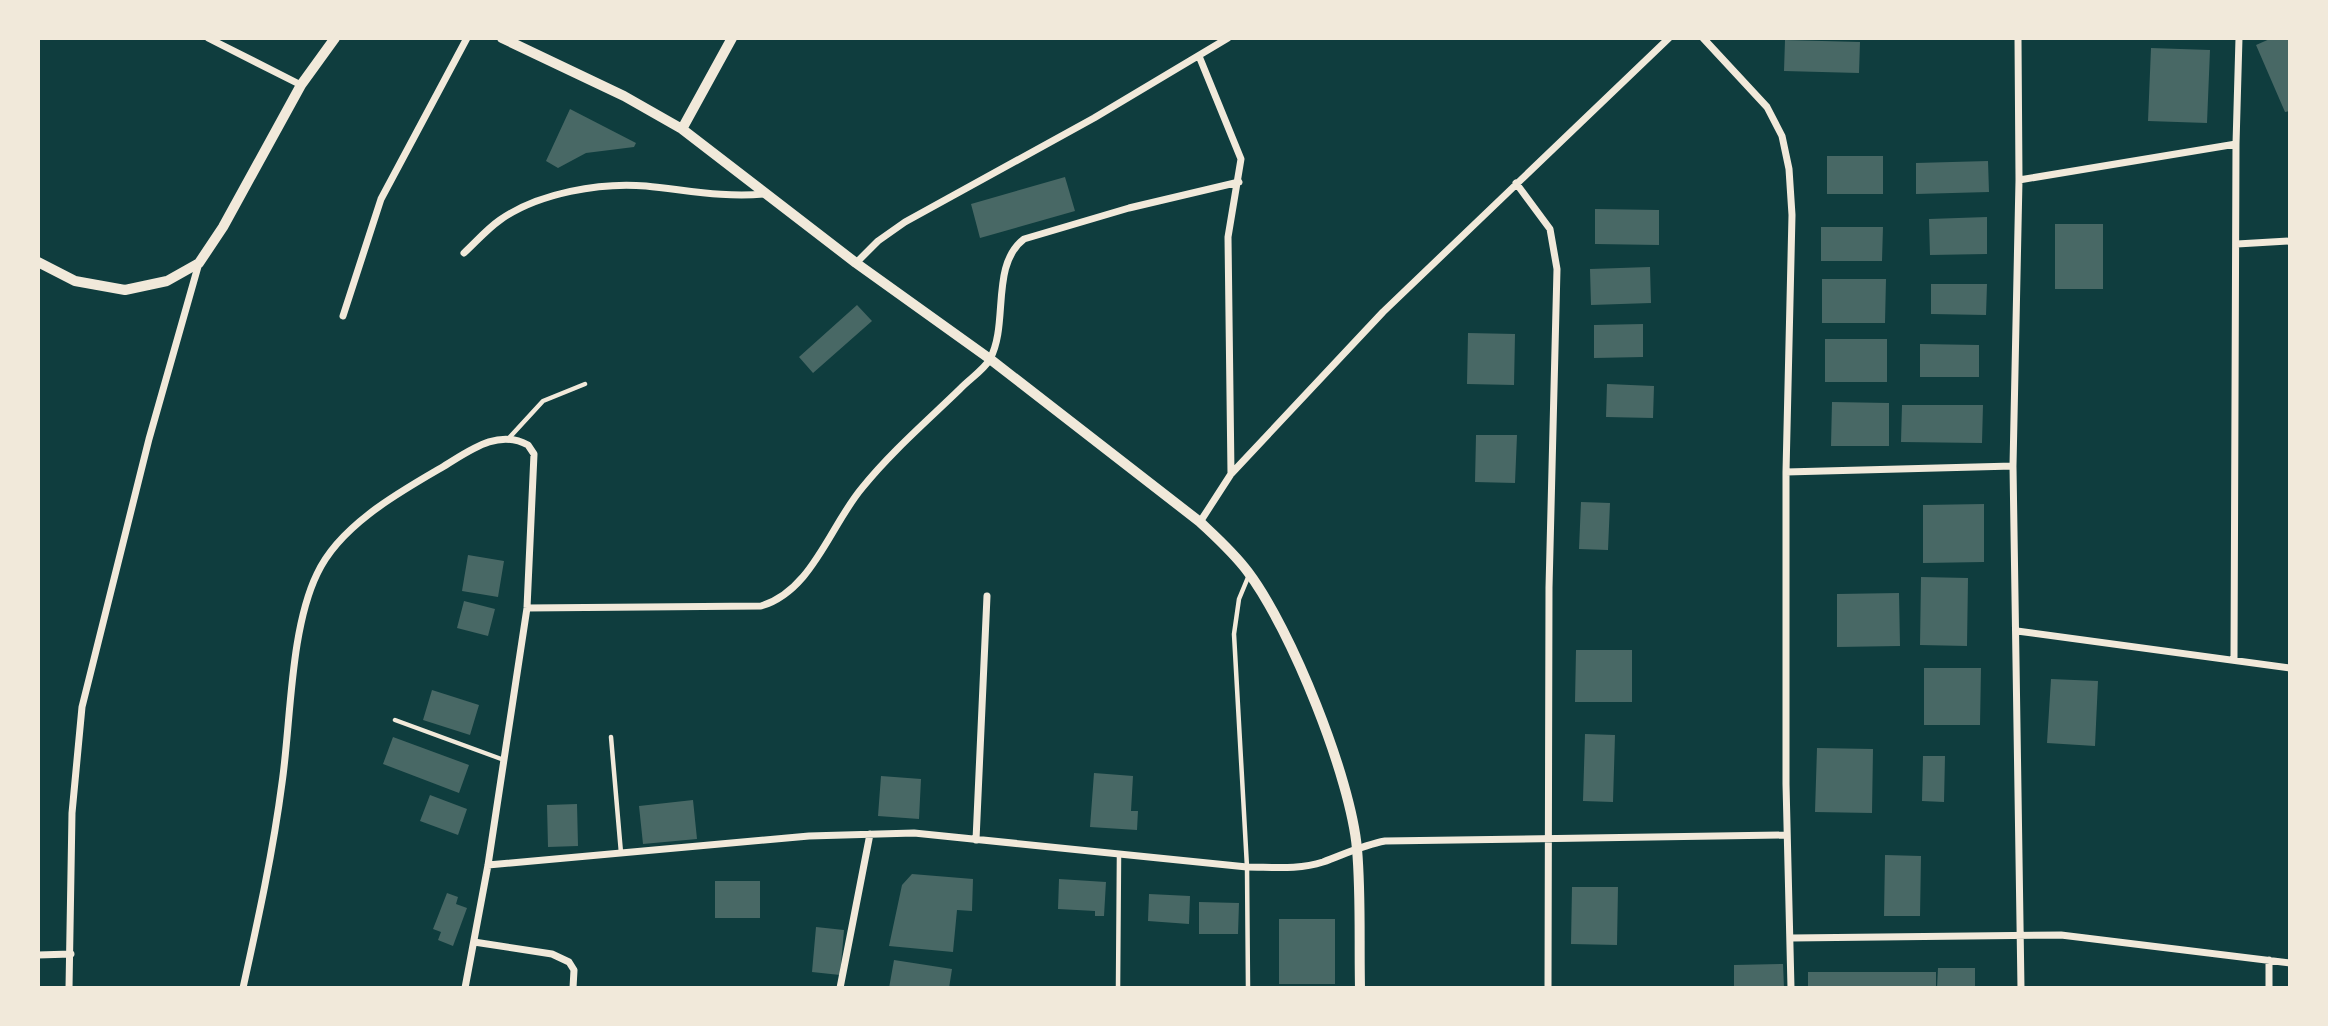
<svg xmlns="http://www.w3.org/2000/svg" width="2328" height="1026" font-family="'Sofia Sans Condensed',sans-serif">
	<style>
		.building { fill: #486865 }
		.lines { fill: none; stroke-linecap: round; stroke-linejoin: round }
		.service { stroke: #f1e9da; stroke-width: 4.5 }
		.minor { stroke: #f1e9da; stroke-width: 7 }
		.tertiary { stroke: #f1e9da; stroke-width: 10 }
	</style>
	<rect width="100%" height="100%" fill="#0f3d3e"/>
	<path class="building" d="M2272 38H2290V111L2285 112 2256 45Z
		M1785 40 1860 42 1859 73 1784 71Z
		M2151 48 2210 50 2207 123 2148 121Z
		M570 109 636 143 634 147 586 153 558 168 546 161Z
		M1827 156H1883V194H1827Z
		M1988 161 1989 192 1916 194V163Z
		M1065 177 1075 211 980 238 971 204Z
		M1595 209 1659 210V245L1595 244Z
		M1987 217V254L1930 255 1929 219Z
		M2055 224H2103V289H2055Z
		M1821 227H1883L1882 261H1821Z
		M1650 267 1651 303 1591 305 1590 269Z
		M1822 279H1886L1885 323H1822Z
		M1931 284H1987L1986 315 1931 314Z
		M857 305 872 321 813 373 799 357Z
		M1643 324V357L1594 358V325Z
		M1468 333 1515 334 1514 385 1467 384Z
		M1825 339H1887V382H1825Z
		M1920 344 1979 345V377H1920Z
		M1607 384 1654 386 1653 418 1606 417Z
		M1832 402 1889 403V446H1831Z
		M1902 405H1983L1982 443 1901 442Z
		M1476 435H1517L1515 483 1475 482Z
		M1581 502 1610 503 1608 550 1579 549Z
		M1984 504V562L1923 563V505Z
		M468 555 504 561 498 597 462 591Z
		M1921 577 1968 578 1967 646 1920 645Z
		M1899 593 1900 646 1837 647V594Z
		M464 601 495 609 488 636 457 628Z
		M1576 650H1632V702H1575Z
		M1924 668H1981L1980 725H1924Z
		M2051 679 2098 681 2095 746 2047 743Z
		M432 690 479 705 470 735 423 720Z
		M1585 734 1615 735 1613 802 1583 801Z
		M393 737 469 765 459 793 383 764Z
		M1817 748 1873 749 1872 813 1815 812Z
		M1923 756H1945L1944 802 1922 801Z
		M1094 773 1133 776 1131 811H1138L1137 830 1090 827Z
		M881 776 921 779 919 819 878 816Z
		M430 795 467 809 458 835 420 821Z
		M693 800 697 839 643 844 639 806Z
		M577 804 578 846 548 847 547 805Z
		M1885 855 1921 856 1920 916H1884Z
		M912 874 973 879 972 911 957 910 953 952 889 946 902 885Z
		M1059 879 1106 882 1104 916H1095V911L1058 909Z
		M715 881H760V918H715Z
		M1572 887H1618L1617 945 1571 944Z
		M447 893 458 897 456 904 467 908 453 946 438 940 441 932 433 929Z
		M1149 894 1190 896 1189 924 1148 921Z
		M1199 902 1239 903 1238 934H1199Z
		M1279 919H1335V984H1279Z
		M816 927 844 930 840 975 812 972Z
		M894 960 952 969 949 988H889Z
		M1783 964 1784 988H1734V965Z
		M1938 968H1975V988H1937Z
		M1808 972H1936V988H1808Z"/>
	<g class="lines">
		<path class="service" d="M509 438 543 401 585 384
			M395 720 504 760
			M611 737 621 853
			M1118 988 1119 855
			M1248 988 1247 867 1234 634 1239 599 1249 575"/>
		<path class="minor" d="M208 38 301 85
			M1703 38 1767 107 1782 136 1789 169 1792 215 1786 472V784L1791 988
			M2018 38 2019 180 2013 466 2021 988
			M1199 56 1241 159 1228 237 1231 474
			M2019 180 2236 144
			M1516 183 1550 229 1557 269 1549 588 1548 988
			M2237 244 2290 241
			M464 253C476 242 487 229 500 220 538 193 601 182 646 186 687 190 723 198 765 194
			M856 263 878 241 905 222 1094 118 1228 38
			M343 316 381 199 467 38
			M1786 472 2013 466
			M1200 522 1231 474 1383 312 1669 38
			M527 608 761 606C812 591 830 526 862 488 891 452 927 421 960 389 968 380 984 370 990 359 1009 324 990 265 1024 239L1129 208 1239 182
			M2017 631 2290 668
			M2234 659 2236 144 2239 38
			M976 840 987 596
			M488 865 809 836 914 833 1247 867C1272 867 1299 870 1323 862 1345 854 1363 845 1385 841L1787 835
			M1792 938 2061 935 2290 963
			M474 942 552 954 569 962 574 970 573 988
			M38 955 71 954
			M2269 960V988
			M69 988 72 813 82 707 149 439 199 263
			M243 988C258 920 273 852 282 783 291 721 290 630 317 574 339 526 398 493 441 468 468 452 497 428 528 445L534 454 527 608 488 865 465 988
			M840 988 870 834"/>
		<path class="tertiary" d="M502 38 624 96 682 129 856 263 990 359 1200 522C1217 538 1234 553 1248 572 1291 629 1351 778 1357 849 1361 894 1359 941 1360 988
			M682 129 732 38
			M38 262 75 281 125 290 167 281 199 263 223 227 301 85 335 38"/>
	</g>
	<rect width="2328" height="1026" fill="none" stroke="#f1e9da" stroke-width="80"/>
</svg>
